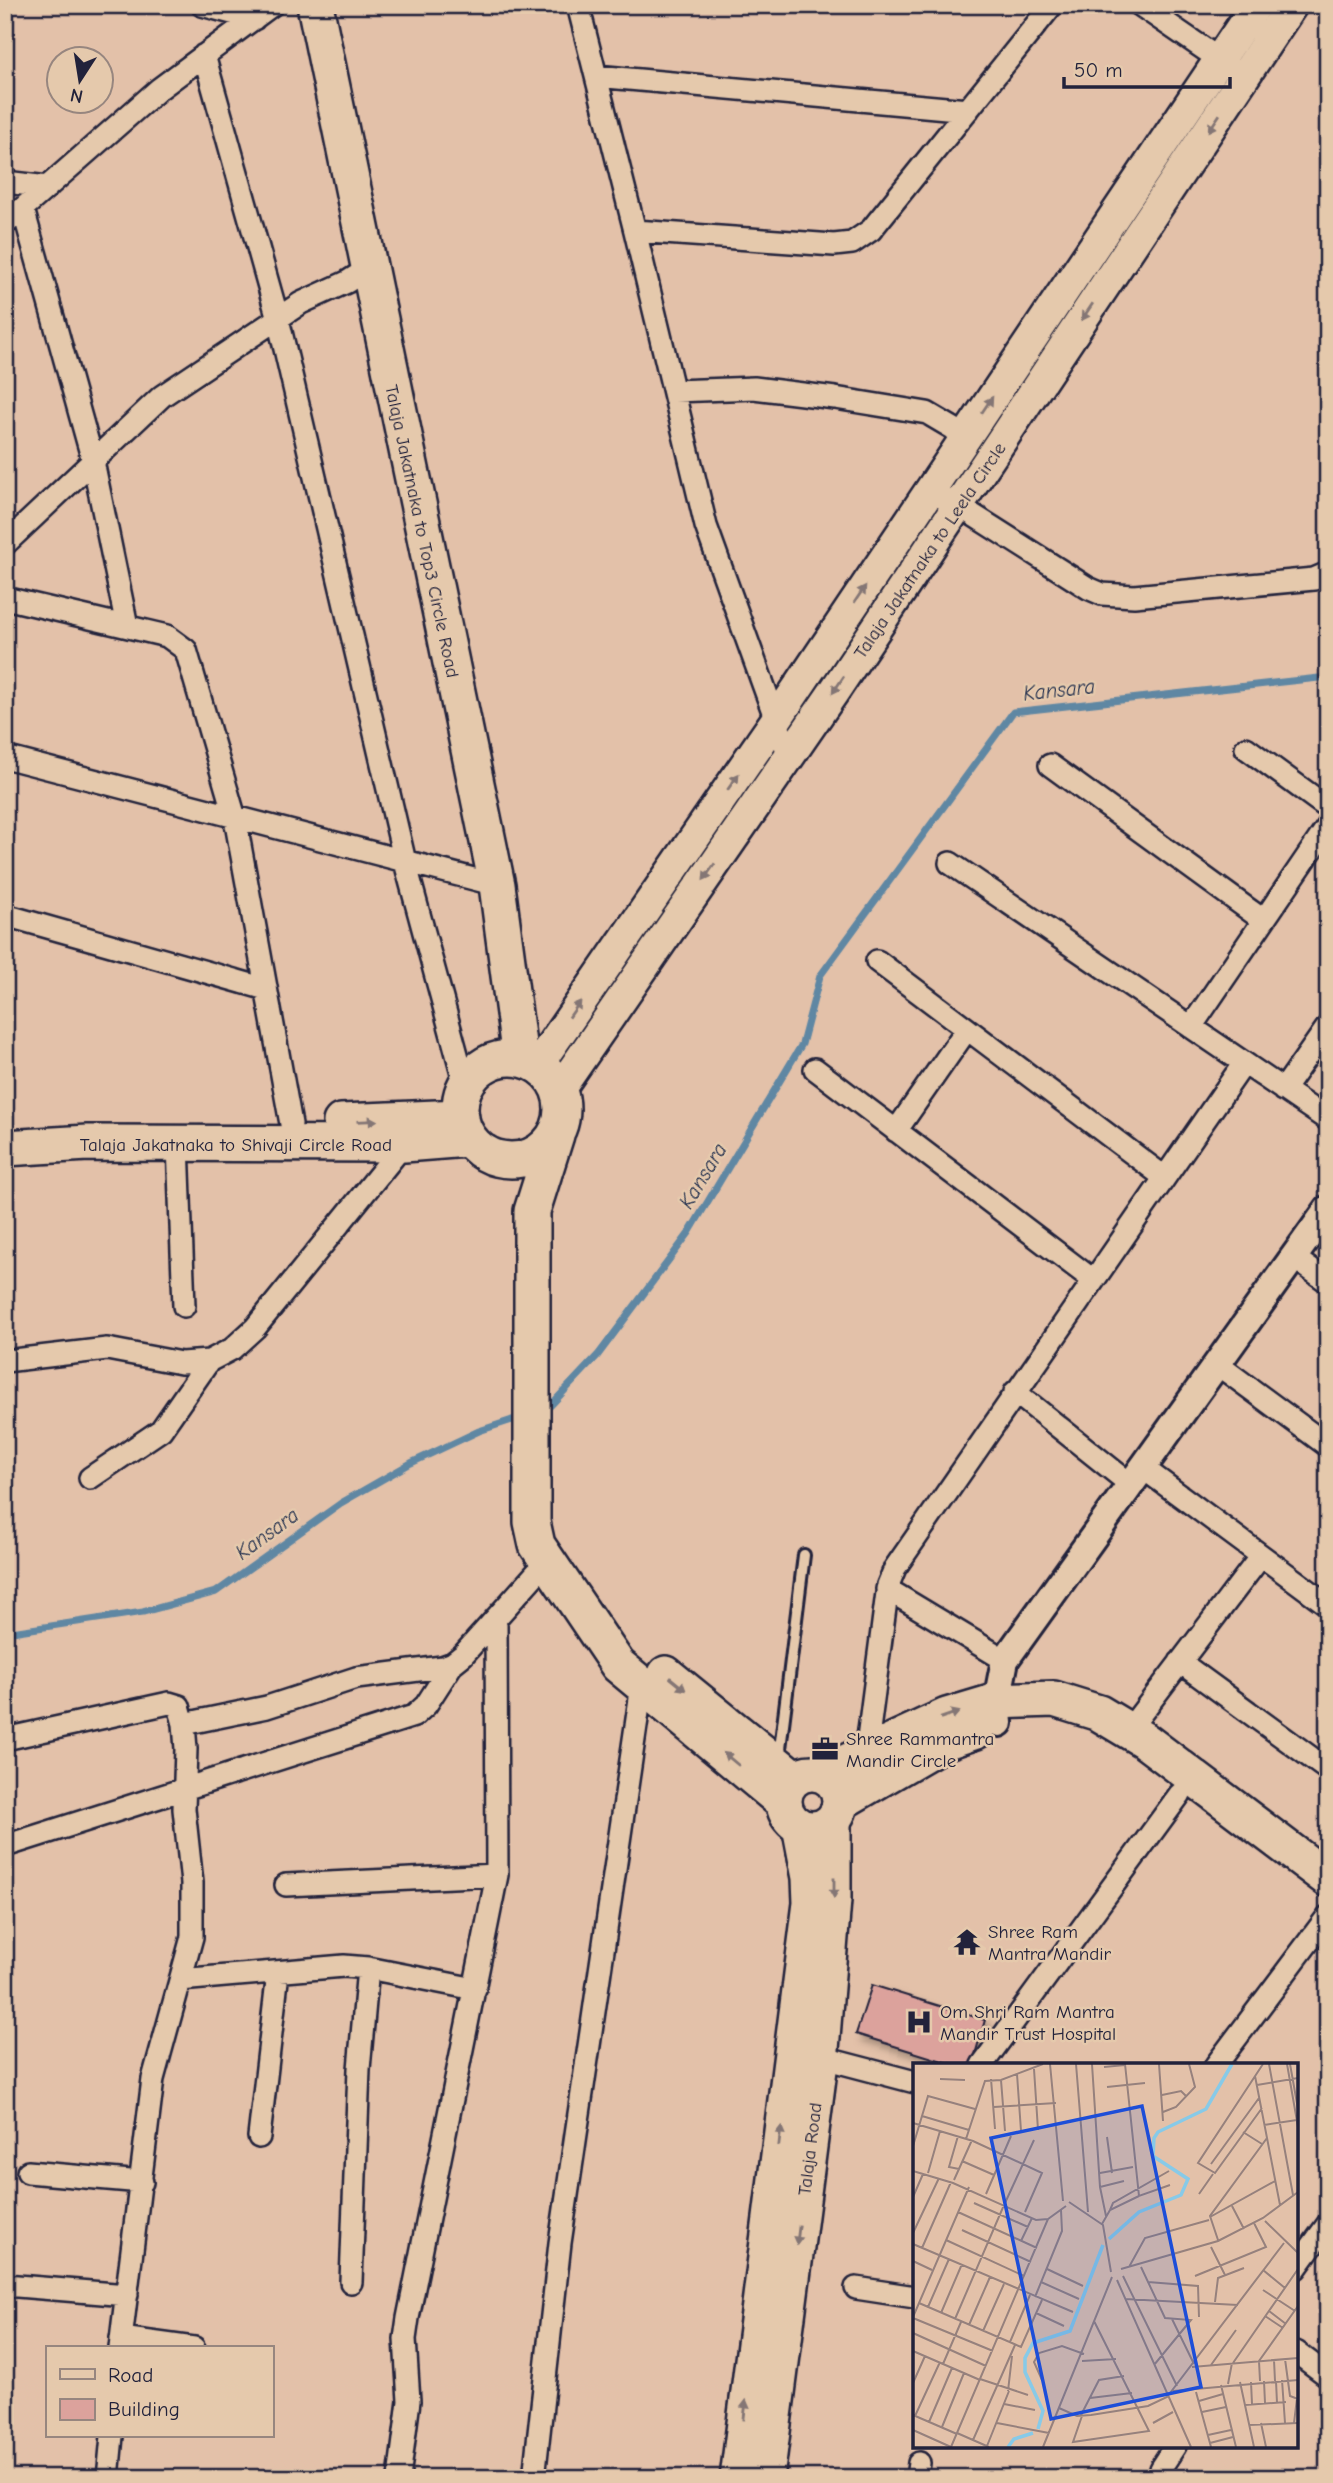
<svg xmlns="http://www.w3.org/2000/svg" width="1333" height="2483" font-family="'Comic Neue',sans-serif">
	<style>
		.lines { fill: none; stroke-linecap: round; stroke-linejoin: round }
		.stream { stroke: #5f87a3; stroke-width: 7 }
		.building { fill: #dca29c; stroke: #22223b; stroke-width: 2; filter: url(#shadow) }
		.service-casing { stroke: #22223b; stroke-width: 16 }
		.minor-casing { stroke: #22223b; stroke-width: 26 }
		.tertiary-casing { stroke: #22223b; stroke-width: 32 }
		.secondary-casing { stroke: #22223b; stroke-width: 35 }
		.primary-casing { stroke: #22223b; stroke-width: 38 }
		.trunk-casing { stroke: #22223b; stroke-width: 40 }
		.service { stroke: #e5c9ac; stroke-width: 10 }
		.minor { stroke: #e5c9ac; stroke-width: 21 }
		.tertiary { stroke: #e5c9ac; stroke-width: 26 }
		.secondary { stroke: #e5c9ac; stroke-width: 30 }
		.primary { stroke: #e5c9ac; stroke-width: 33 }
		.trunk { stroke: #e5c9ac; stroke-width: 35 }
		.oneway { fill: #847674 }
		.labels { text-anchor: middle; stroke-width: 5; stroke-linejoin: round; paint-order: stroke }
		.street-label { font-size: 19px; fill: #22223b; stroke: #e5c9ac }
		.poi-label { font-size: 19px; fill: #22223b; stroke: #e5c9ac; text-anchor: start }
		.water-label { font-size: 21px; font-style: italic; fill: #313b55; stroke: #e5c9ac }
		.inset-river { fill: none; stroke: #87cae8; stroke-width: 3.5 }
		.inset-road { fill: none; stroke: #96817d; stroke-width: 2 }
		.view { fill: #1d4ed8; fill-opacity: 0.15; stroke: #1d4ed8; stroke-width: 3.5 }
		.inset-edge { fill: none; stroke: #22223b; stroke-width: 3.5 }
	</style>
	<defs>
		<filter id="shadow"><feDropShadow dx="6" dy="6" stdDeviation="3.5" flood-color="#0004"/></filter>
	</defs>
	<rect width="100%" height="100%" fill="#e3c1a9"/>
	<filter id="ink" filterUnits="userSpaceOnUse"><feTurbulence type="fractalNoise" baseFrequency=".0143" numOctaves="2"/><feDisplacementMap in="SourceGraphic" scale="14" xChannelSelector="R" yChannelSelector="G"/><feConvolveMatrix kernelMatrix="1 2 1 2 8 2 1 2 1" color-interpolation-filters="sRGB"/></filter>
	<g filter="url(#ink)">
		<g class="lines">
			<path class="stream" d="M542 1409 550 1406 598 1355 689 1233 802 1044 820 976 1013 712 1328 677
				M5 1633 143 1612 216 1592 341 1503 411 1463 479 1431 521 1417"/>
		</g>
		<path class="building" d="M872 1985 985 2020 972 2065H955L856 2034Z"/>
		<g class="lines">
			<defs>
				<path id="service" d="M779 1757 804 1555"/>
				<path id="minor" d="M202 5 254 19
					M578 5 635 231 706 526 789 756
					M1140 5 1229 66
					M204 55 278 319 405 862 465 1084
					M596 76 968 110
					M5 182 48 187
					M23 209 93 461 127 626
					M5 224 159 89 272 5
					M635 231 834 245 852 243 871 230 1052 5
					M674 391 754 388 835 398 927 413 966 436
					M929 491 959 506 1088 588 1102 594 1134 596 1314 579 1328 573
					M5 544 162 396 301 303 347 282 369 268
					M5 598 167 636 186 650 235 818 291 1124
					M1246 748 1328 808
					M5 757 497 885
					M1050 765 1263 920
					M950 863 1328 1120
					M5 915 266 989
					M877 961 1164 1177
					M1191 1027 1328 826
					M815 1069 1093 1280
					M1283 1090 1328 1026
					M896 1131 967 1029
					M178 1144 184 1306
					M1293 1257 1328 1282
					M5 1361 107 1349 181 1363 209 1361 232 1349 255 1328 404 1144
					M1217 1364 1328 1446
					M1015 1392 1130 1484
					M1143 1468 1328 1605
					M90 1478 161 1430 209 1361
					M887 1589 1005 1660
					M1180 1662 1328 1770
					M184 1724 267 1707 356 1678 442 1667 453 1663 463 1655 548 1560
					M1128 1731 1261 1556
					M5 1739 169 1703 179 1706 184 1724 186 1749 184 1809 192 1883V1937L153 2079 120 2348
					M866 1753 888 1585 895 1568 1244 1063
					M5 1846 414 1716 426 1705 453 1663
					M286 1885 497 1875
					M180 1980 344 1966 368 1968 475 1989
					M812 2055 915 2082
					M982 2065 1180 1794
					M1216 2065 1328 1916
					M259 2137 278 1972
					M28 2172 142 2182
					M1296 2268 1328 2224
					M351 2282 359 2069 368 1968
					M5 2285 127 2295
					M856 2288 915 2297
					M121 2338 194 2348
					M1296 2352 1328 2376
					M1160 2469 1175 2446
					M108 2478 112 2436
					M399 2478 409 2401 405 2339 408 2318 497 1875 496 1618
					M534 2478 560 2243 642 1685
					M917 2478 919 2463"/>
				<path id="tertiary" d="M999 1723 997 1701 1005 1660 1328 1209"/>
				<path id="secondary" d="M537 1066 776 720 1256 5
					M559 1090 833 693 1292 5"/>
				<path id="primary" d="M737 2478 810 1903 809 1878 799 1826
					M767 2478 821 2062 834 1900V1819"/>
				<path id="trunk" d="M315 5 497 885 520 1059
					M460 1109a51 51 0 1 1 102 0a51 51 0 1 1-102 0Z
					M341 1122 461 1117
					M556 1135 532 1211V1522L537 1545 618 1665 784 1803
					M5 1148 88 1143 404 1144 467 1139
					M666 1674 794 1778
					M784 1801a28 28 0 1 1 56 0a28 28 0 1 1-56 0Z
					M821 1774 947 1716 997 1701 1054 1699 1099 1713 1144 1740 1328 1879
					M841 1802 944 1742 976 1731"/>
			</defs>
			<use href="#service" class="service-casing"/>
			<use href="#minor" class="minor-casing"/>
			<use href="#tertiary" class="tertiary-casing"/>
			<use href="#secondary" class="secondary-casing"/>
			<use href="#primary" class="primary-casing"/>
			<use href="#trunk" class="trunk-casing"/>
			<use href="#service" class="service"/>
			<use href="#minor" class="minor"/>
			<use href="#tertiary" class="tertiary"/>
			<use href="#secondary" class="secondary"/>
			<use href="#primary" class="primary"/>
			<use href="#trunk" class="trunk"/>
		</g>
		<defs><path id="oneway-solid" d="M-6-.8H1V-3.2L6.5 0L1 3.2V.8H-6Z" transform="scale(1.75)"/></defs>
		<g class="oneway">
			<use href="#oneway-solid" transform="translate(1214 123) rotate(124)"/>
			<use href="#oneway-solid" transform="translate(1087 312) rotate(124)"/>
			<use href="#oneway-solid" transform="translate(987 405) rotate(-56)"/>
			<use href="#oneway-solid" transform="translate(860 594) rotate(-56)"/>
			<use href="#oneway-solid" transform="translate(838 685) rotate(124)"/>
			<use href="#oneway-solid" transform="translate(733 782) rotate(-55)"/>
			<use href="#oneway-solid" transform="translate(709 872) rotate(125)"/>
			<use href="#oneway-solid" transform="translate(575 1009) rotate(-55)"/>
			<use href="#oneway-solid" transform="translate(367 1121) rotate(-2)"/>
			<use href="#oneway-solid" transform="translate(678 1684) rotate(39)"/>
			<use href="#oneway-solid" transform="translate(950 1715) rotate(-19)"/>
			<use href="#oneway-solid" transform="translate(731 1759) rotate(-140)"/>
			<use href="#oneway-solid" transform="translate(834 1888) rotate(90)"/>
			<use href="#oneway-solid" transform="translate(780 2136) rotate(-83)"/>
			<use href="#oneway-solid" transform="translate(798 2235) rotate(97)"/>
			<use href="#oneway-solid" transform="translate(745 2410) rotate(-83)"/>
		</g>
	</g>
	<defs>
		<symbol id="office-bare" viewBox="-9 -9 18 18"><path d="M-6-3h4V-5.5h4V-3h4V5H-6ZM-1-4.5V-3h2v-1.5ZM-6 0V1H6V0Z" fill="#22223b" stroke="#e5c9ac" stroke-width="2.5" paint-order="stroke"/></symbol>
		<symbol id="temple-bare" viewBox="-9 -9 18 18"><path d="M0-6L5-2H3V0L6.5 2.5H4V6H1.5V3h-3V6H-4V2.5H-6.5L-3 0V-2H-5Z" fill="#22223b" stroke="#e5c9ac" stroke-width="2.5" paint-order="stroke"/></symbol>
		<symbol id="hospital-bare" viewBox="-9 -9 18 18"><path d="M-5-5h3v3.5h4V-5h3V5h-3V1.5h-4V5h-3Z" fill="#22223b" stroke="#e5c9ac" stroke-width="2.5" paint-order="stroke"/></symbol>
	</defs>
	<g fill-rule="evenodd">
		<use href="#office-bare" x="806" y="1730" width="38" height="38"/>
		<use href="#temple-bare" x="948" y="1923" width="38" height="38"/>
		<use href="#hospital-bare" x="900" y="2003" width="38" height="38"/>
	</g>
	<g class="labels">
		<g class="street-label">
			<text transform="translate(423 531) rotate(78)" y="7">Talaja Jakatnaka to Top3 Circle Road</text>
			<text transform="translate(929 550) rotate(-56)" y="7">Talaja Jakatnaka to Leela Circle</text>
			<text x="236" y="1151">Talaja Jakatnaka to Shivaji Circle Road</text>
			<text transform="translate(809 2149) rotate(-83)" y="7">Talaja Road</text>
		</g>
		<g class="poi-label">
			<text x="846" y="1745">Shree Rammantra<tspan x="846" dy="22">Mandir Circle</tspan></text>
			<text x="988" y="1938">Shree Ram<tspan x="988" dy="22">Mantra Mandir</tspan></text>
			<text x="940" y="2018">Om Shri Ram Mantra<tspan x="940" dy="22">Mandir Trust Hospital</tspan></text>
		</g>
		<g class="water-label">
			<text transform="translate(1059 690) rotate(-6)" y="7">Kansara</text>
			<text transform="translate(703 1176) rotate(-59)" y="7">Kansara</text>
			<text transform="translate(267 1534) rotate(-36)" y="7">Kansara</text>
		</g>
	</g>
	<g transform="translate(913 2063)">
		<rect width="385" height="385" fill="#e3c1a9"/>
		<path class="inset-river" d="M196 176 226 149 268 132 275 116 240 93 241 75 245 69 293 46 319 1M125 366 130 348 112 309V295L120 280 157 268 190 182M95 384 101 376 120 370"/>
		<path class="inset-road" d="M137 1 150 138M163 1 175 149M179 1 187 124 193 153M212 1 226 133 257 122M246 1 250 58M356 1 380 132M374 1 385 64M377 1 385 46M191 4 212 2M121 6 125 67M104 11 108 68M342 13 367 142M27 16 52 17M78 16 82 66M88 17 92 68M344 22 385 15M194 24 232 20M249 32 268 28 273 33M81 44 143 40M349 45 302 110 285 100 350 1M250 49 263 44 282 24 276 1M9 53 56 67M0 60 60 78 129 110 112 149M351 62 384 57M330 69 349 81M45 73 36 104 46 106M194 74 199 110M53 76 72 18 88 17 130 1M0 83 15 33 62 46M49 98 81 112M298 101 346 35M0 108 40 120 123 157 135 156 153 143M15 110 27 68M187 110 220 104M41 117 59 77M187 124 211 118M73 131 98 73M286 131 300 111M0 134 10 111M156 139 190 162 198 209M61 140 115 164M92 140 121 77M319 143 331 166M197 147 200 140 256 108M45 149 124 185M297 154 362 118M352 158 385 190M189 161 197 147 226 133M49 167 118 199M0 170 26 115M33 177 111 213M305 177 297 153 354 75M108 178 119 155M0 181 160 249M298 184 312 212M9 185 38 119M0 198 19 207M216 204 232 175 296 157M228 204 252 255 278 257 241 302M134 206 170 223M208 206 305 178 350 155 385 129M350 207 372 225M210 213 264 323M282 213 353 184 341 160M204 217 278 384M128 219 166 236M235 219 285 223 286 254M350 227 382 248M122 234 149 168 148 147M212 236 325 242M302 239 305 215 331 205M6 240 108 284 129 237M15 244 36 196M356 248 373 261M28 250 49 201M123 250 151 263M352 253 370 265M0 254 56 124M0 255 80 288M42 256 91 142M259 256 281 301M56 262 77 214M70 268 91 221M0 270 73 303M97 279 117 232M0 288 67 317M372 296 377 333 385 336M361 297 362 318M169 298 203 296M320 300 385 206M30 301 48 259M298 302 323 267M279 304 385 295M67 316 115 332M129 317 121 299 126 290 149 283 171 291M369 317 372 360M347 318 346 298 385 243M351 318 352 340M363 318 364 340M327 319 341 384M338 319 339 341M0 320 12 293M315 321 319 300M308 322 323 384M84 323 102 282M95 328 99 293M260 328 385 317M283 329 298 384M177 335 219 330M286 338 310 331M91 341 122 347M332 342 373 339M146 345 164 353 178 352 235 343 254 334 371 180M289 349 313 344M0 352 44 371M168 352 186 317 211 313M2 353 27 299M169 353 160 379 236 368 181 258M16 359 39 305M84 360 136 370M240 360 260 349M348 360 353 384M381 360 384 335M336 362 385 360M29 364 51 310M0 367 38 384M44 370 76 384M295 372 318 367M60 377 84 323M297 380 320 374M74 383 96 328M38 384 135 156M130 384 199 214"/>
		<path class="view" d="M229 43 288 324 138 356 78 75Z"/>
		<rect width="385" height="385" class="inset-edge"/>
	</g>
	<rect width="1333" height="2483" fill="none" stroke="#e5c9ac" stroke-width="28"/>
	<rect x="14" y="14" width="1305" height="2455" fill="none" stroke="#22223b" stroke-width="2.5" filter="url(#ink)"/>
	<rect x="46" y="2346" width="228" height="91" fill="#e5c9ac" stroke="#97867f" stroke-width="2"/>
	<rect x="60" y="2369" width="35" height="10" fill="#e5c9ac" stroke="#97867f" stroke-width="2"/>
	<text x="108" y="2382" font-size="21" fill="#22223b">Road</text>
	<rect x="60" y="2399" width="35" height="21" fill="#dca29c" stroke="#97867f" stroke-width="2"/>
	<text x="108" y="2416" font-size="21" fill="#22223b">Building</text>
	<g transform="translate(80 80) rotate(192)"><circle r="33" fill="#e5c9ac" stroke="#97867f" stroke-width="2"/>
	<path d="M0-5L12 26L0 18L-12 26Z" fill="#22223b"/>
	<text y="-10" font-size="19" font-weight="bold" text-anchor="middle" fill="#22223b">N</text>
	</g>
	<path d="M1064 77v10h166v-10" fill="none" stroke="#22223b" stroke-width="3.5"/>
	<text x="1074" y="77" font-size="21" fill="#22223b" stroke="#e5c9ac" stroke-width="5" paint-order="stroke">50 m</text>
</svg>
